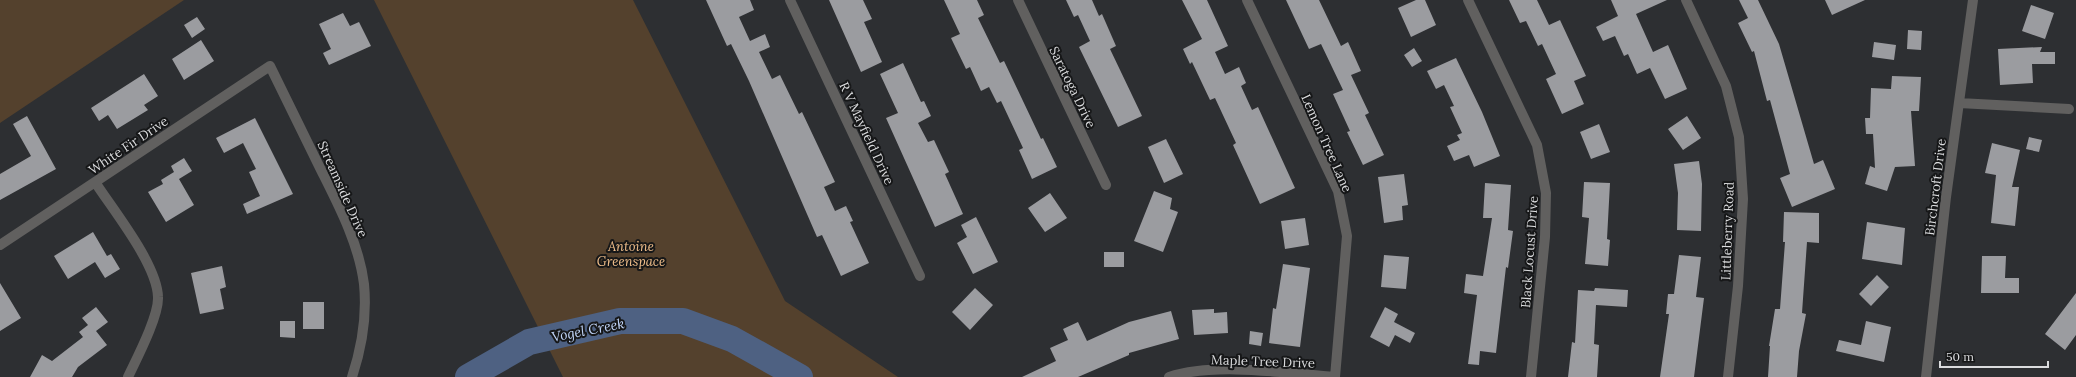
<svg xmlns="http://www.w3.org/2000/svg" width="2076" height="377" font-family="Lora,serif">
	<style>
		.green { fill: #54412d }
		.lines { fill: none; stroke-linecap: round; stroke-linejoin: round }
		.river { stroke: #4e6182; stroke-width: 26 }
		.building { fill: #9b9ca0 }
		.street { stroke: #61605f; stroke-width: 10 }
		.labels { text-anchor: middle; stroke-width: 4; stroke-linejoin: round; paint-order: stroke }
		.street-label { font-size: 13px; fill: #dbdcde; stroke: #161718 }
		.park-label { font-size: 13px; font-style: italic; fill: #f1bf8b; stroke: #161718 }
		.water-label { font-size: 14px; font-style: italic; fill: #bfd3f6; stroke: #161718 }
	</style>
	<rect width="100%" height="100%" fill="#2d2f32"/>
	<path class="green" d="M0 0H184L0 123Z
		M374 0H633L785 301 898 377H563Z"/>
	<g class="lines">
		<path class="river" d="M468 377 529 342 620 321H683L732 339 800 377"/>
	</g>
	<path class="building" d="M706 0H750L754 10 739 17 750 41 765 34 770 47 759 52 772 79 780 75 799 114 802 112 835 182 824 187 835 211 846 206 853 221 850 222 869 263 841 276 822 235 817 237 749 81 731 44 727 46Z
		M829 0H863L872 19 864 22 882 62 861 72Z
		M944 0H977L984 15 978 18 1000 63 1004 61 1041 139 1043 138 1057 167 1032 179 1019 150 1023 148 1001 101 997 103 989 87 981 91 970 67 966 69 951 38 960 34Z
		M1066 0H1092L1099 16 1102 14 1116 46 1110 49 1142 116 1118 127 1079 47 1090 41 1078 15 1074 17Z
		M1182 0H1207L1228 46 1215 52 1225 74 1239 67 1246 83 1241 86 1252 110 1258 107 1295 188 1260 204 1233 145 1236 143 1215 98 1210 100 1192 62 1190 64 1183 49 1202 39Z
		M1286 0H1319L1341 46 1348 42 1361 71 1351 75 1369 113 1365 115 1384 155 1363 165 1347 132 1350 131 1333 94 1343 90 1321 44 1309 49Z
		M1416 0H1425L1436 25 1411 37 1398 8Z
		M1509 0H1537L1549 25 1560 20 1586 76 1574 81 1584 104 1562 114 1546 79 1556 74 1542 44 1538 46 1526 21 1520 23Z
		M1611 0H1667L1636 14 1653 52 1668 45 1687 89 1665 99 1650 68 1637 74 1628 54 1624 56 1615 36 1603 41 1596 27 1618 16Z
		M1739 0H1758L1779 44 1814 164 1823 160 1835 189 1792 207 1780 178 1790 174 1770 100 1767 101 1754 51 1752 52 1738 23 1748 18Z
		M1825 0H1865L1832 15Z
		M2031 5 2054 13 2045 39 2022 31Z
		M343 13 350 26 359 22 371 46 329 65 323 53 331 49 319 24Z
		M197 17 205 29 192 38 184 25Z
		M1908 30 1922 31 1921 50 1907 49Z
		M201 40 214 61 184 80 172 59Z
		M1874 42 1896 45 1894 60 1872 57Z
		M2042 47 2040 52H2055V64H2032L2033 83 2000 85 1998 49Z
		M1414 48 1422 61 1412 67 1404 55Z
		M1456 58 1482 112 1500 156 1474 167 1469 155 1454 161 1447 146 1460 140 1457 135 1462 133 1450 107 1454 106 1444 85 1436 89 1427 71Z
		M903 63 921 102 924 101 931 116 918 123 928 142 934 140 949 172 945 174 963 214 935 227 886 118 898 113 880 74Z
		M144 74 158 96 144 105 148 110 117 129 108 115 99 121 91 108Z
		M1892 76 1921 77 1919 111H1911L1915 166 1895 167 1887 191 1865 184 1870 166 1875 168 1873 134H1866L1865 118H1870L1871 88 1891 89Z
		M27 116 56 169 0 200V174L31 156 13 124Z
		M1687 116 1701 138 1683 150 1668 129Z
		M255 118 293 194 247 214 243 204 260 196 249 172 256 169 243 143 224 153 216 138Z
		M1599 124 1610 152 1591 159 1580 132Z
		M2029 137 2042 140 2039 152 2026 149Z
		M1166 139 1183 174 1164 183 1148 147Z
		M1992 143 2020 150 2012 187H2019L2015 226 1991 223 1996 175 1985 173Z
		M184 158 192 171 179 179 194 205 166 222 148 192 163 184 161 180 174 172 171 166Z
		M1699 161 1702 184 1701 231 1677 230 1678 193 1674 164Z
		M1404 174 1408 205 1402 206 1403 220 1384 223 1378 177Z
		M1584 182 1610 183 1607 239 1610 240 1608 266 1585 264 1589 218 1582 217Z
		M1485 183 1511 185 1508 230 1513 231 1508 268 1506 267 1496 353 1480 351 1479 365 1468 364 1477 295 1464 293 1466 274 1483 276 1492 218H1483Z
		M1154 191 1172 198 1170 209 1178 212 1163 252 1134 241Z
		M1050 193 1067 218 1045 232 1028 208Z
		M1784 212 1819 213V243L1807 242 1802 313 1806 314 1799 351 1797 377H1768L1770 346H1769L1775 309H1780L1785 242H1783Z
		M976 217 998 262 973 274 957 243 967 237 961 225Z
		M1305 218 1309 245 1285 249 1281 221Z
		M1867 222 1905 228 1902 265 1862 259Z
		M93 232 107 256 111 254 120 269 105 278 95 262 68 279 54 256Z
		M1104 252H1124V267H1104Z
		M1384 255 1409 257 1406 289 1381 287Z
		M1679 255 1701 257 1696 297 1704 298 1694 377H1660L1669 314H1666L1668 294H1674Z
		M1982 256H2006L2005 278H2019V293H1981Z
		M1283 264 1310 268 1300 347 1269 343 1273 308 1276 309Z
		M222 266 226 287 220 289 224 309 200 314 191 273Z
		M1877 275 1889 287 1871 306 1859 294Z
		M0 283 21 318 0 331Z
		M975 288 993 305 970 330 952 312Z
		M1595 288 1628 290 1627 307 1596 305 1594 344 1599 345 1597 377H1568L1572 342 1575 343 1578 290 1594 291Z
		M2076 293V335L2065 350 2045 334Z
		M303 302H324V329H303Z
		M96 307 108 322 96 331 107 345 78 367 72 377H30L42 355 52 361 83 337 79 332 88 325 82 318Z
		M1385 307 1398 314 1394 322 1415 333 1410 343 1395 335 1389 347 1370 337Z
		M1214 309V313L1227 312 1228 333 1194 335 1192 310Z
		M1171 311 1179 339 1129 353V355L1078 377H1022L1056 361 1050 348 1068 340 1063 329 1078 322 1087 341 1129 322Z
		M280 321H295V338L280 337Z
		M1866 321 1891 327 1884 362 1836 351 1839 340 1861 345Z
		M1250 331 1263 333 1261 346 1249 344Z"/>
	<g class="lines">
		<path class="street" d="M790 0 920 276
			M1018 0 1106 185
			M1247 0 1338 191 1347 236 1335 377
			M1468 0 1537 145 1546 193 1545 237 1531 377
			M1686 0 1726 86 1739 137 1743 199 1738 286 1728 377
			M1959 103 2069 109
			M95 182C113 210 157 264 158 297 159 316 137 358 128 377
			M0 245 270 66C287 101 304 135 321 170 339 206 359 244 364 284 367 315 362 347 352 377
			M1169 377C1215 362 1285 373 1334 377
			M1926 377 1946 197 1973 0"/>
	</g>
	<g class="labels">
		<g class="street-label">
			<text transform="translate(1073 87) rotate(64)" y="5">Saratoga Drive</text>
			<text transform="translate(867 133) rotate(65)" y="5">R V Mayfield Drive</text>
			<text transform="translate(1327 143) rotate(66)" y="5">Lemon Tree Lane</text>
			<text transform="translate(128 145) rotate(-34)" y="5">White Fir Drive</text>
			<text transform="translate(1935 187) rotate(-83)" y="5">Birchcroft Drive</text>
			<text transform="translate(343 189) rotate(66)" y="5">Streamside Drive</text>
			<text transform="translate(1727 231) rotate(-88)" y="5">Littleberry Road</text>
			<text transform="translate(1529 252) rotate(-86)" y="5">Black Locust Drive</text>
			<text transform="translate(1263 361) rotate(2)" y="5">Maple Tree Drive</text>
		</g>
		<g class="park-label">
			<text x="631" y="251">Antoine<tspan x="631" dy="15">Greenspace</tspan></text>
		</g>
		<g class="water-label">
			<text transform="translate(588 330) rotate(-11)" y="5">Vogel Creek</text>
		</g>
	</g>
	<path d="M1940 361v6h108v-6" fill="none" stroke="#dbdcde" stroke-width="2"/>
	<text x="1946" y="361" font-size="12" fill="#dbdcde" stroke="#161718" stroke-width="3" paint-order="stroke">50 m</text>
</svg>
